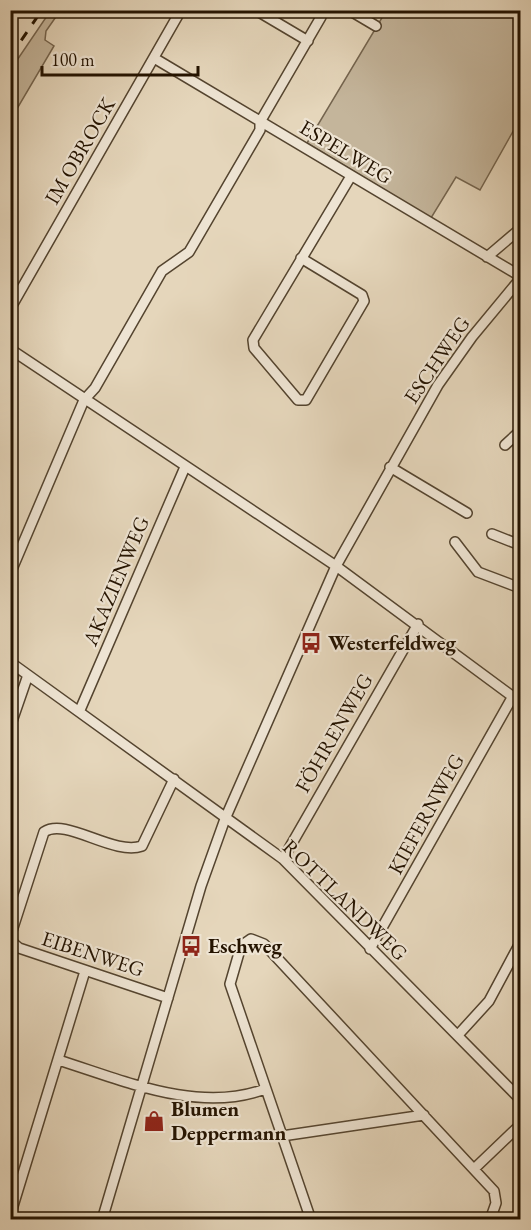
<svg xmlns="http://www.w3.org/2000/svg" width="531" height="1230" font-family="'EB Garamond',serif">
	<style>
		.green { fill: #c4b59b; stroke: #74644e; stroke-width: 1.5 }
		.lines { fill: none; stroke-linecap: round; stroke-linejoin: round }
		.minor-casing { stroke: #54442f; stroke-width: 12 }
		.minor { stroke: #eee4d3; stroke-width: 9 }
		.rail { stroke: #241300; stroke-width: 3; stroke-dasharray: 10 10; stroke-linecap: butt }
		.labels { text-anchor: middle; stroke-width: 4.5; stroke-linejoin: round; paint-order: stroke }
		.street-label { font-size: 21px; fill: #241300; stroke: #eee4d3 }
		.poi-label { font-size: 21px; font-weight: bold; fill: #241300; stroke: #eee4d3; text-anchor: start }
	</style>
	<rect width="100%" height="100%" fill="#e5d6bb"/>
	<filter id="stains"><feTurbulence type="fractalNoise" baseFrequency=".00333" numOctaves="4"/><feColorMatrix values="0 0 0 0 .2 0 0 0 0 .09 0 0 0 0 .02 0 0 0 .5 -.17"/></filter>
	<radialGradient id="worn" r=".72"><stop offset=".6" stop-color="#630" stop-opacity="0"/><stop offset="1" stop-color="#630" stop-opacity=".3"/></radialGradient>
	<path class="green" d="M51 10 60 11 46 31 45 40 54 46 11 119V69Z
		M386 11H520V119L480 190 456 177 431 218 307 143Z
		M11 670 19 675 11 705Z"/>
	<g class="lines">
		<defs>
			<path id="minor" d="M349 10 376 26
				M259 12 308 41
				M154 58 520 276
				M487 257 520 229
				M301 258 362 295 364 301 306 400H298L254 348 253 340 351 176
				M10 309 181 10
				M10 349 336 566 520 702
				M505 445 520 431
				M390 467 467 513
				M492 534 520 545
				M455 542 478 572 520 588
				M10 574 84 400 95 388 162 271 189 252 260 130V122L321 17 322 10
				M10 662 283 859 520 1099
				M80 710 185 467
				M10 727 28 675
				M283 859 418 624
				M370 949 513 696
				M168 998 19 948 12 942 11 934 44 832C66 817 113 856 142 846L174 779
				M458 1035 489 1001 520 943
				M58 1060C123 1080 198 1114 265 1089
				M282 1136 424 1115
				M474 1169 520 1125
				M10 1216 85 971
				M102 1220 201 886 225 819 336 566 438 385 472 337 520 279
				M311 1220 230 984 241 946 251 939 264 944 494 1191 496 1203 490 1220"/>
		</defs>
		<use href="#minor" class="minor-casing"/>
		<use href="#minor" class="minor"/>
		<path class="rail" d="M10 57 42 10"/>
	</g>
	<defs>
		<symbol id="bus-bare" viewBox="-9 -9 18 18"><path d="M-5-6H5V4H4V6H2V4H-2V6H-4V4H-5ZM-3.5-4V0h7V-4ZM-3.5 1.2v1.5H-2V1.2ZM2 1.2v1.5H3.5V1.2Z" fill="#8f2418" stroke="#eee4d3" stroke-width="2.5" paint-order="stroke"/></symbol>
		<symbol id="shop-bare" viewBox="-9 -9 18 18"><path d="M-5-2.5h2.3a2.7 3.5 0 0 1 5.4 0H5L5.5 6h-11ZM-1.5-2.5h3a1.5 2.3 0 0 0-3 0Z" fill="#8f2418" stroke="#eee4d3" stroke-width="2.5" paint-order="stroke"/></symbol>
	</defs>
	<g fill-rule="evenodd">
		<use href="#bus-bare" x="296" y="628" width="30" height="30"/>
		<use href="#bus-bare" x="176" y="931" width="30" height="30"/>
		<use href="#shop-bare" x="139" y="1106" width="30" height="30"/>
	</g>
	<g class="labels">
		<g class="street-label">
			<text transform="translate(80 151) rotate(-60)" y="7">IM OBROCK</text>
			<text transform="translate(346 152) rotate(31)" y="7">ESPELWEG</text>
			<text transform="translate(437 360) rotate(-56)" y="7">ESCHWEG</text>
			<text transform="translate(116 581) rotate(-67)" y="7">AKAZIENWEG</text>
			<text transform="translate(334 733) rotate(-60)" y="7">FÖHRENWEG</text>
			<text transform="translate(426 814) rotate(-61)" y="7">KIEFERNWEG</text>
			<text transform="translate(345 900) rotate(44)" y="7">ROTTLANDWEG</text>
			<text transform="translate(93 954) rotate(18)" y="7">EIBENWEG</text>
		</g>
		<g class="poi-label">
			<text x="328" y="650">Westerfeldweg</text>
			<text x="208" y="953">Eschweg</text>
			<text x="171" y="1116">Blumen<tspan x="171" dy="24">Deppermann</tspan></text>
		</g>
	</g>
	<rect width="531" height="1230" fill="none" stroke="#e5d6bb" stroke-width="36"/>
	<rect x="12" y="12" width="507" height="1206" fill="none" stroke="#241300" stroke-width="3"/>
	<rect x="18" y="18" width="495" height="1194" fill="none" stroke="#241300" stroke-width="1.5"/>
	<path d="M42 66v9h156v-9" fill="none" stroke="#241300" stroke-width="3"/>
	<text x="51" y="66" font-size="18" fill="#241300" stroke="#eee4d3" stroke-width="4.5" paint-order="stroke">100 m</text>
	<rect width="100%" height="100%" filter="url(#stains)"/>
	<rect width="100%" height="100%" fill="url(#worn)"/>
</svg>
